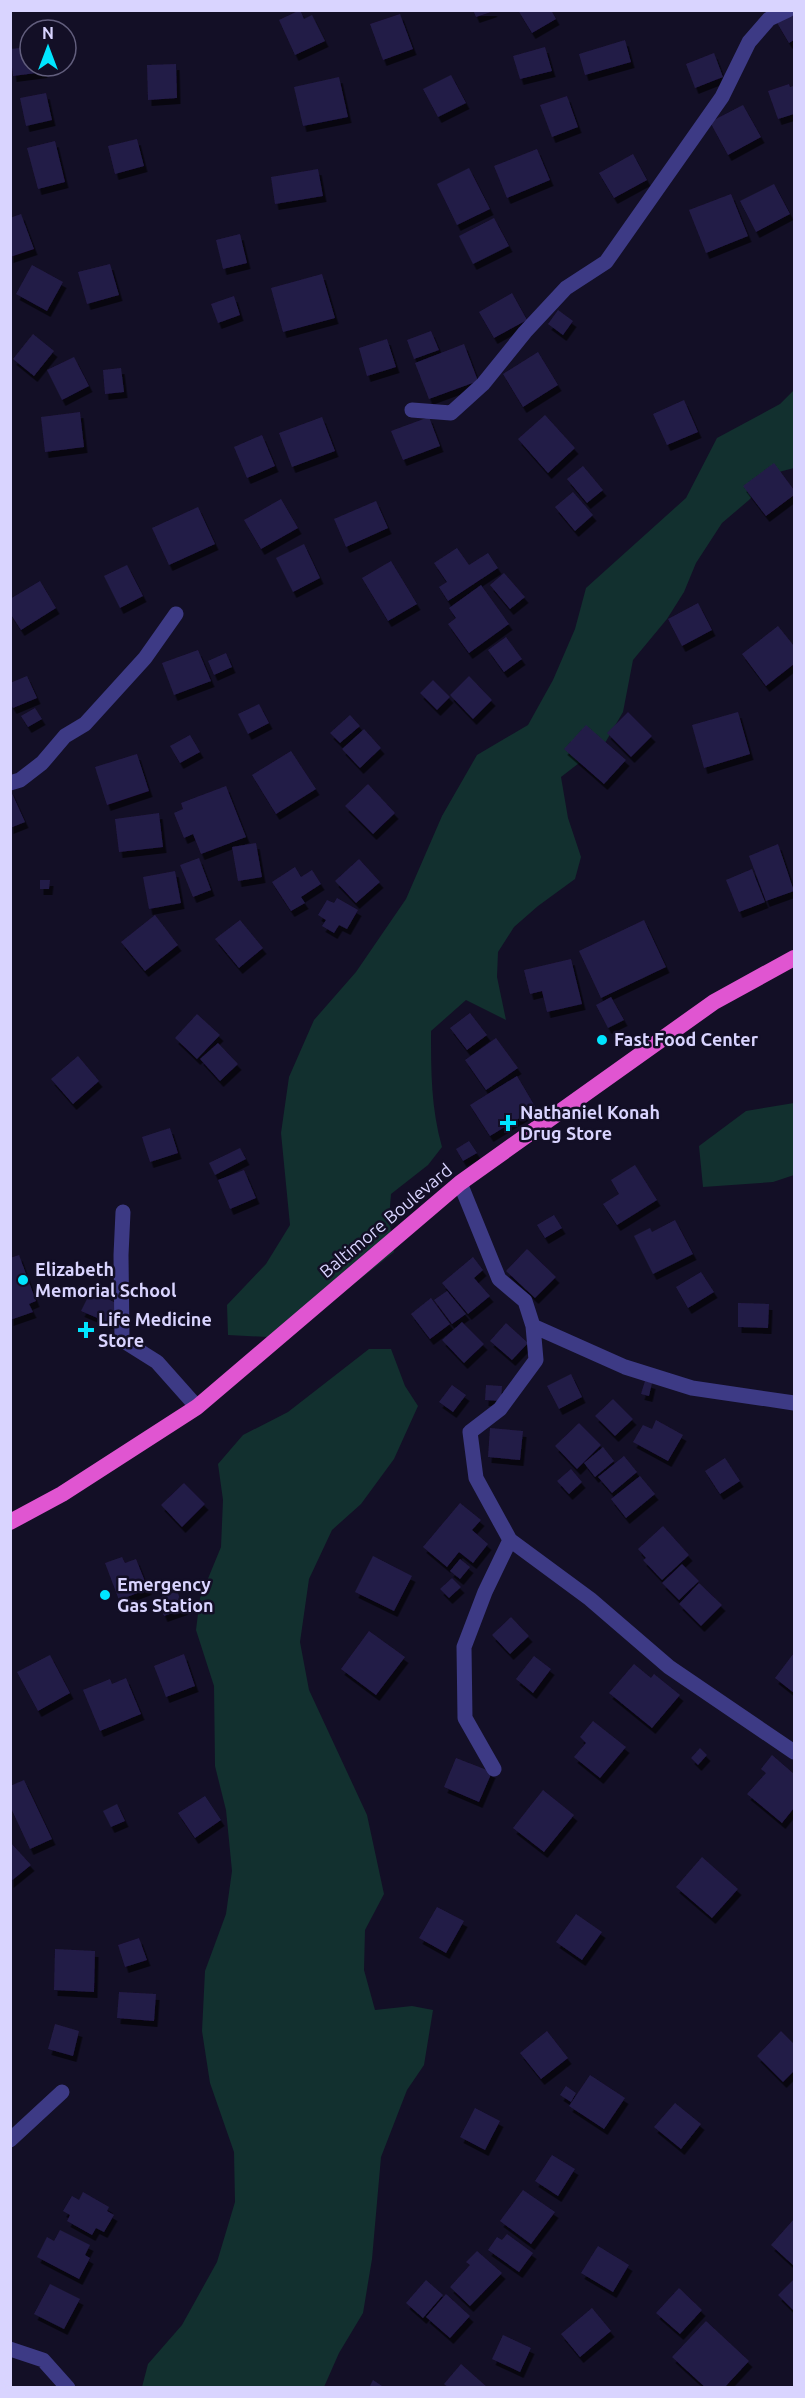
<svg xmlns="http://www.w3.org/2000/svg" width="805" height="2398" font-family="Ubuntu,sans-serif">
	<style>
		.green { fill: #12302f }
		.building { fill: #241b47; filter: url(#shadow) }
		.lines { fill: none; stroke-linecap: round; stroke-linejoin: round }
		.minor { stroke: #3d3a85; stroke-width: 15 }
		.trunk { stroke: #e055d1; stroke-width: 16 }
		.poi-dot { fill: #00e5ff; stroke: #130f26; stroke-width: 2 }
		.labels { text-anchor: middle; stroke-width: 5; stroke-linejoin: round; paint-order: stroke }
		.poi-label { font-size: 18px; font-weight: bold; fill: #d9d4ff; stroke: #130f26; text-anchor: start }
		.street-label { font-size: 18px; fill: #d9d4ff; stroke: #130f26 }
	</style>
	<defs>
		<filter id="shadow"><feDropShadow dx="3.5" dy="6" stdDeviation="0" flood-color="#0009"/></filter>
	</defs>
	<rect width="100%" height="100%" fill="#130f26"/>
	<path class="green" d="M794 390V468L775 473 749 500 722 523 696 563 684 592 667 619 633 660 623 712 605 743 561 777 568 818 581 857 575 879 538 906 514 927 498 952 497 977 506 1020 466 1000 431 1031C431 1071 431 1108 442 1147L428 1165 391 1194 389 1218 394 1252 286 1338 228 1335 227 1305 266 1264 290 1225 281 1133 289 1077 314 1020 356 972 406 899 442 816 477 755 528 725 553 680 575 629 586 588 686 498 717 438 780 404Z
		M794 1103V1175L773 1182 703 1187 699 1146 746 1111Z
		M369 1349H391L405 1386 418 1406 394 1459 361 1504 332 1530 309 1579 300 1642 309 1690 367 1815 384 1894 365 1930 364 1970 375 2010 412 2006 433 2010 424 2065 407 2090 381 2157 372 2259 363 2313 339 2353 324 2387H142L148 2364 182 2325 217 2262 235 2202 234 2152 210 2083 202 2031 205 1971 226 1914 232 1871 226 1810 215 1766 214 1686 196 1630 200 1598 221 1547 223 1500 218 1464 243 1435 288 1412Z"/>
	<path class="building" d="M300 10 304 19 312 15 325 41 295 55 279 20Z
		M473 10H493L494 11 476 17Z
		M518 10H551L556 19 532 33Z
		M794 11V40L789 43 776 21Z
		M400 14 413 49 383 60 370 24Z
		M625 40 631 62 585 75 579 54Z
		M30 47V66H43L44 72 13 76 10 49Z
		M545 47 552 71 520 79 513 56Z
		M714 53 723 77 695 88 686 64Z
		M176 64 177 98 148 100 147 65Z
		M451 75 466 103 438 117 423 89Z
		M339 77 348 117 303 126 294 87Z
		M789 84 790 87 794 86V114L778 119 768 91Z
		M46 93 52 120 26 126 20 98Z
		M567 96 578 127 552 137 540 105Z
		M743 105 761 137 728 155 710 122Z
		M137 139 144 166 115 174 108 146Z
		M55 141 65 182 38 189 27 148Z
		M537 149 550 180 507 198 494 166Z
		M633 154 647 180 614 198 599 173Z
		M469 168 490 209 457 225 437 184Z
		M318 169 323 196 275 204 271 177Z
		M774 184 790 214 756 232 740 201Z
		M731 194 748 236 706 253 689 210Z
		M21 214 34 249 10 257V218Z
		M494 218 509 246 473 264 459 236Z
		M240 234 247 263 223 269 216 240Z
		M110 264 119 295 87 304 78 272Z
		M32 265 63 282 47 311 16 294Z
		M322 274 335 318 283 332 271 288Z
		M512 293 527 320 494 338 479 312Z
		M234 296 240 315 218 323 211 304Z
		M558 310 573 321 563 335 548 324Z
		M431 331 439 350 414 359 407 340Z
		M33 334 54 351 34 376 13 359Z
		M387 339 396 367 367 376 359 348Z
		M464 344 478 381 429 399 415 363Z
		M538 352 558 385 523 407 503 374Z
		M74 357 89 386 62 400 47 370Z
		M121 368 124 392 105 394 103 370Z
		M684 400 698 432 667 445 653 414Z
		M80 412 84 447 45 452 41 417Z
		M545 415 575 448 548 473 518 439Z
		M322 417 335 451 292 467 279 433Z
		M429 417 440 446 403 460 391 431Z
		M262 435 275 466 247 478 234 447Z
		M774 463 794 490V495L766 516 743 486Z
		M583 466 603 490 587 503 567 479Z
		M573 492 593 515 575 531 555 507Z
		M281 499 298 528 261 549 244 520Z
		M376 501 388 528 346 547 334 519Z
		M198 507 215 544 169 565 152 528Z
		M304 544 320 578 293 592 276 558Z
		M457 548 469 565 488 553 498 568 448 601 439 587 447 582 434 563Z
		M391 561 417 604 388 621 362 578Z
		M127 565 143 596 120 608 104 576Z
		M504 573 525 597 510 609 490 585Z
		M40 581 56 608 21 630 10 613V599Z
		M481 585 509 624 469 653 448 624 456 618 449 608Z
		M698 603 712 630 682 646 668 619Z
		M778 626 794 646V664L766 686 742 654Z
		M506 637 522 659 504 672 488 650Z
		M198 650 211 681 174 695 162 663Z
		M226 653 232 667 214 675 208 661Z
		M27 676 37 698 13 708 10 703V683Z
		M469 676 492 700 473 719 450 695Z
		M433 680 450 697 437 710 420 693Z
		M259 704 269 723 248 734 238 714Z
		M35 708 42 719 28 727 21 716Z
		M628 712 652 736 631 757 607 733Z
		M738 712 750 754 704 768 692 725Z
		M350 715 360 726 340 743 330 733Z
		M586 725 626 760 604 784 564 749Z
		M364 729 381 748 360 768 342 749Z
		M190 735 200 752 180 763 170 746Z
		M291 751 316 789 276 814 252 775Z
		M137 754 149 791 107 805 95 767Z
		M368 784 395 813 373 834 345 806Z
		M226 786 246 837 201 854 193 834 184 838 174 813 183 809 181 803Z
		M10 789 25 822 10 828Z
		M159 813 163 847 119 852 115 819Z
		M256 843 262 877 238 881 232 847Z
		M778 844 794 891 766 901 749 856Z
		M199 858 211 890 193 897 180 865Z
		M359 859 380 882 356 903 335 881Z
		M295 867 301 877 312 870 321 884 301 897 305 903 291 911 272 882Z
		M752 869 765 902 739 912 726 880Z
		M175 871 181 903 149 909 143 877Z
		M40 880H50L49 889H40Z
		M337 898 358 910 347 929 339 925 334 933 322 926 326 920 318 915 327 900 334 903Z
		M155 915 178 945 145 971 121 942Z
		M240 920 263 948 239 968 215 939Z
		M644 920 666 967 601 998 579 951Z
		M571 959 582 1004 547 1012 542 991 530 994 524 970Z
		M611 997 624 1020 608 1028 596 1005Z
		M470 1013 487 1035 467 1050 450 1028Z
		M197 1014 220 1035 197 1059 175 1038Z
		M496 1038 518 1068 486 1090 465 1060Z
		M218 1043 238 1064 220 1081 200 1059Z
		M78 1056 99 1081 73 1104 51 1079Z
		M517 1076 536 1108 490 1136 470 1105Z
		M170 1128 178 1153 150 1162 142 1137Z
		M469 1141 477 1153 463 1161 456 1149Z
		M240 1148 246 1159 215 1175 209 1163Z
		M635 1165 657 1200 617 1225 603 1204 619 1194 611 1180Z
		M244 1170 256 1198 230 1209 218 1180Z
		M554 1215 562 1228 545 1238 537 1225Z
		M675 1220 693 1254 653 1274 634 1236 650 1228 652 1232Z
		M527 1249 556 1277 535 1298 506 1271Z
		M19 1255 36 1301 29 1304 33 1312 10 1320V1258Z
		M473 1257 483 1270 474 1278 490 1296 468 1314 442 1283Z
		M701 1272 714 1292 688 1308 676 1287Z
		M91 1291 118 1304 109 1323 81 1311Z
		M447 1291 466 1314 452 1324 434 1300Z
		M431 1298 450 1324 430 1339 411 1314Z
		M738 1303 769 1304 768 1328 738 1327Z
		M462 1322 484 1344 464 1363 442 1340Z
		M506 1323 528 1343 512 1360 490 1341Z
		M571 1374 582 1397 559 1409 547 1386Z
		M645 1381 652 1383 649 1396 641 1394Z
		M452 1385 466 1395 453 1412 439 1402Z
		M486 1385 502 1386 501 1401 485 1400Z
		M613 1399 633 1419 615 1436 595 1416Z
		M656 1420 683 1435 668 1461 633 1442 643 1425 652 1429Z
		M579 1423 601 1445 577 1469 555 1446Z
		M490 1428 523 1431 520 1460 488 1457Z
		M603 1447 614 1461 595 1477 584 1463Z
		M624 1456 637 1472 612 1493 598 1477Z
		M725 1458 740 1481 720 1494 705 1471Z
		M571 1469 582 1482 569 1494 557 1481Z
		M640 1476 655 1494 626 1518 611 1499Z
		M184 1483 205 1504 182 1527 161 1505Z
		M460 1503 481 1520 472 1530 488 1544 473 1563 459 1552 447 1567 423 1547Z
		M663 1526 689 1555 662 1580 643 1560 646 1558 638 1549Z
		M373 1556 412 1576 394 1611 355 1592Z
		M122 1557 125 1563 136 1559 148 1589 119 1600 105 1563Z
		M460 1559 470 1567 460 1579 450 1571Z
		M682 1564 699 1581 679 1600 662 1583Z
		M452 1578 461 1587 449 1598 440 1589Z
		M699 1583 722 1605 701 1626 679 1604Z
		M177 1591 184 1609 164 1616 157 1599Z
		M511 1617 529 1636 510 1654 492 1635Z
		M369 1631 405 1657 376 1695 341 1669Z
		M794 1653V1693L775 1678Z
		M184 1654 195 1686 166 1697 154 1666Z
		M50 1655 70 1693 38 1711 17 1672Z
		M534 1656 551 1669 533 1693 516 1679Z
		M634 1664 651 1678 654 1674 680 1695 652 1728 609 1693Z
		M126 1678 141 1714 100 1731 83 1690 110 1679 112 1684Z
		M593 1721 626 1747 600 1778 574 1757 586 1743 580 1737Z
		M700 1748 707 1755 698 1765 691 1758Z
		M772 1755 794 1774V1808L782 1823 747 1794 766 1773 761 1769Z
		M456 1758 492 1772 479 1802 444 1787Z
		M24 1780 52 1839 30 1849 10 1806V1786Z
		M543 1790 574 1815 544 1852 513 1828Z
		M205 1796 221 1820 195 1838 178 1813Z
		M117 1804 125 1821 111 1827 103 1811Z
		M10 1842 31 1865 10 1882Z
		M702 1857 738 1889 712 1918 676 1887Z
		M437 1907 464 1921 446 1953 419 1938Z
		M576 1914 602 1932 582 1960 556 1942Z
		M139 1938 147 1960 125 1967 118 1945Z
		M55 1949 95 1951 94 1992 54 1990Z
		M119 1992 156 1994 154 2021 117 2018Z
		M55 2024 79 2031 73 2056 48 2049Z
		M547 2031 568 2058 541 2079 520 2053Z
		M781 2031 794 2044V2071L783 2082 757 2056Z
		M590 2075 625 2098 604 2129 569 2106Z
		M566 2086 576 2093 571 2102 560 2095Z
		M675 2103 701 2124 681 2149 654 2127Z
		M475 2108 500 2121 485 2150 460 2137Z
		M552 2155 575 2169 558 2196 535 2181Z
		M523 2190 555 2212 531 2244 500 2221Z
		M83 2192 109 2207 107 2211 114 2215 104 2232 96 2228 92 2235 67 2221 70 2215 63 2211 72 2196 79 2200Z
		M794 2219V2266L771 2245Z
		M60 2230 90 2245 85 2255 90 2258 79 2279 37 2257 47 2237 54 2241Z
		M507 2234 533 2253 519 2272 488 2250 497 2237 502 2240Z
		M598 2246 629 2265 613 2292 581 2273Z
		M477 2251 502 2273 470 2306 450 2287 470 2265 466 2262Z
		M794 2279V2311L778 2295Z
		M426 2280 443 2295 423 2318 406 2303Z
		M50 2284 80 2299 64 2329 34 2314Z
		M679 2288 702 2310 680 2334 656 2313Z
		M446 2294 470 2316 450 2338 426 2317Z
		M592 2308 611 2331 580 2357 561 2334Z
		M706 2321 749 2361 724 2388H706L672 2357Z
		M503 2335 531 2348 520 2372 492 2359Z
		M461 2364 488 2388H449L444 2384Z
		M373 2380 385 2388H369Z"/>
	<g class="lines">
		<path class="minor" d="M412 410 451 413 483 384 525 332 566 288 606 262 722 97 749 42 769 19 788 10
			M10 783 20 780 42 763 65 736 85 724 145 658 176 614
			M460 1183 499 1279 525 1301 533 1326 536 1360 500 1409 470 1432 476 1478 510 1540 590 1599 669 1667 794 1752
			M123 1212 121 1255 122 1340 157 1362 197 1407
			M533 1326 625 1367 692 1388 794 1403
			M494 1769 465 1718 464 1647 485 1592 510 1540
			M10 2140 62 2092
			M10 2349 43 2360 68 2388"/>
		<path class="trunk" d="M10 1522 62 1494 197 1407 460 1183 714 1002 794 958"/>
	</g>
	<g class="poi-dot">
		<circle cx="602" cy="1040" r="6"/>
		<path d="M505 1114h6v6h6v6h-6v6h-6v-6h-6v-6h6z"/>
		<circle cx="23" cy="1280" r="6"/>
		<path d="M83 1321h6v6h6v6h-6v6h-6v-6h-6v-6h6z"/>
		<circle cx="105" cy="1595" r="6"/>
	</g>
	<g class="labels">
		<g class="poi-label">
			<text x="614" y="1046">Fast Food Center</text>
			<text x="520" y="1119">Nathaniel Konah<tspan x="520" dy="21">Drug Store</tspan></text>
			<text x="35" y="1276">Elizabeth<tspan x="35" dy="21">Memorial School</tspan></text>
			<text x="98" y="1326">Life Medicine<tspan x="98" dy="21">Store</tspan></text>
			<text x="117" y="1591">Emergency<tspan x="117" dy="21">Gas Station</tspan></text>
		</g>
		<g class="street-label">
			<text transform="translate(386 1221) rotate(-40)" y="6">Baltimore Boulevard</text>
		</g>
	</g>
	<rect width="805" height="2398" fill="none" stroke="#d9d4ff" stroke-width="24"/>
	<g transform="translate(48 48)"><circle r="28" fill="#130f26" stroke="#625e7d" stroke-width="1.5"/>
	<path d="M0-4.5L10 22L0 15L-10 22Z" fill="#00e5ff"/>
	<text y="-9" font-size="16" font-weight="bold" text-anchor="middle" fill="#d9d4ff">N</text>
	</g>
</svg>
